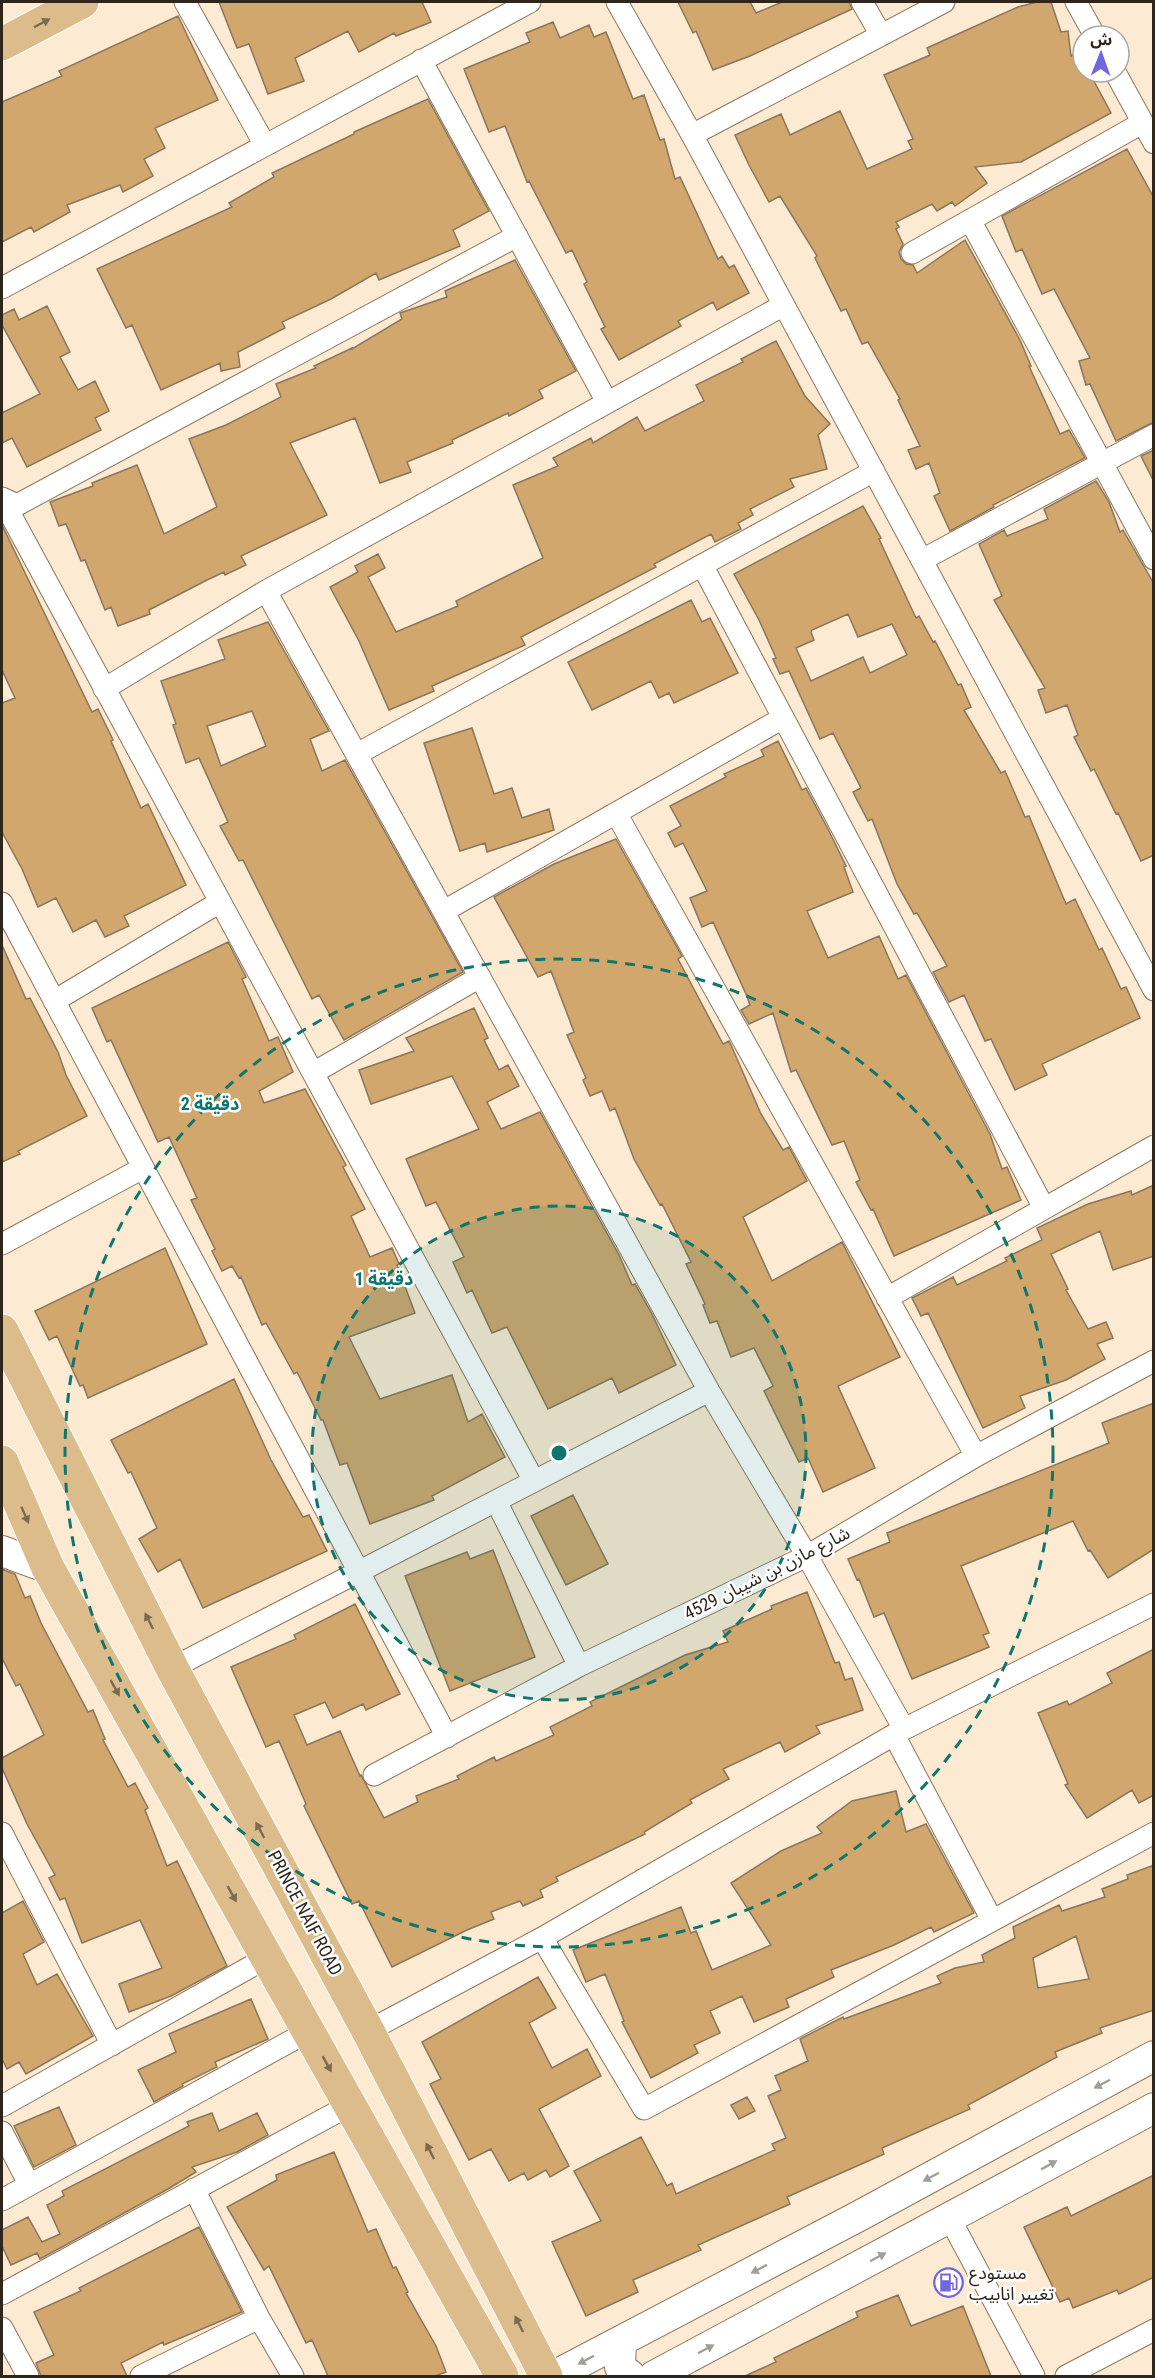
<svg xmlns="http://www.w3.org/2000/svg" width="1155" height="2378" font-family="'Roboto Condensed','Noto Sans Arabic',sans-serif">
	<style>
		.building { fill: #d2a76d; stroke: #8a765c; stroke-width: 1.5; fill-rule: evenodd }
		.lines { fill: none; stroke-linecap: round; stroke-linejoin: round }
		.street-casing { stroke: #8c775d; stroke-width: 23 }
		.secondary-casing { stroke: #8c775d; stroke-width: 32 }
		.primary-casing { stroke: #fff; stroke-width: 35 }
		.street { stroke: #fff; stroke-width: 21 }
		.secondary { stroke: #fff; stroke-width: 30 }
		.primary { stroke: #ddbc8c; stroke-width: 33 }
		.oneway { fill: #7d6a4e }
		.oneway2 { fill: #a19d98 }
		.ring { fill: none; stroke: #0f766e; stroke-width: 3; stroke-dasharray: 10 8 }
		.labels { text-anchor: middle; stroke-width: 5; stroke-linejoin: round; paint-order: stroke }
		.street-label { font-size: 18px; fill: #2f261b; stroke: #fff }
		.poi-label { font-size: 18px; fill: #2f261b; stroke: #fff; text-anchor: start }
		.centre { fill: #0f766e; stroke: #fff; stroke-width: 3 }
		.ring-label { font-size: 18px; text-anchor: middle; font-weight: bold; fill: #0f766e; stroke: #fff; stroke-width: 5; stroke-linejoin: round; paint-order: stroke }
	</style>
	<rect width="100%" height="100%" fill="#fcead2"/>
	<path class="building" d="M219 2H422L431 22 396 36 394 33 359 52 348 31 295 58 304 81 268 94 249 44 237 48Z
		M678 2H750L756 13 782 2H849L852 9 750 56 713 70 696 31 693 33Z
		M1037 2H1051L1061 32 1068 31 1071 56 1078 52 1083 61V72H1089L1111 113 1021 162 975 167 987 183 955 206 952 202 937 211 932 204 896 222 899 227 896 229 903 244 899 252 901 259 906 264 913 265 917 273 965 240 1020 340 1031 366H1029L1060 434 1069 430 1085 458 993 505 994 507 950 531 934 496 940 493 929 463 916 469 908 450 920 446 898 400 900 399 868 342 862 344 846 309 841 311 815 258 817 256 780 196 769 202 749 165 735 135 781 114 790 135 840 111 867 169 912 149 908 141 913 139 884 75 930 55 927 48 1018 7Z
		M178 16 218 100 155 128 165 148 144 159 153 176 123 192 120 185 67 205 70 212 34 232 31 227 2 242V102L62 76 59 71Z
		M553 22 560 38 589 25 594 37 606 32 633 99 644 95 660 140 664 139 675 179 680 177 718 259 722 256 729 268 734 265 749 293 717 310 713 302 678 321 681 326 619 360 601 329 605 327 584 284 587 282 572 250 566 253 529 181 527 182 505 126 489 132 464 69 530 42 526 33Z
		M428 99 489 211 453 230 460 246 379 280 376 273 331 299 282 322 285 328 238 352 240 367 221 371 220 363 161 390 132 325 126 328 97 269 232 207 229 203 274 177 272 173 354 134V132Z
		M1127 149 1154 198V422L1116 441 1090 384 1086 385 1079 361 1090 358 1054 289 1042 294 1022 249 1016 252 1002 216Z
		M515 260 576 371 539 390 543 398 509 416 508 413 452 440 453 443 407 462 411 472 380 483 355 418 290 443 327 515 241 556 246 565 225 575 224 572 207 580 149 610 150 614 118 626 111 607 105 610 85 560 81 561 66 524 59 526 50 502 93 486 92 483 137 465 164 534 217 507 189 439 226 425 281 397 276 384 316 368 314 366 352 348V349L402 319 400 313 447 297 445 291Z
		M47 306 70 352 60 357 78 390 95 381 109 411 95 418 101 430 27 467 12 438 2 443V413L40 394 2 325V315L14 309 19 320Z
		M776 341 805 396 830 424 818 435 827 469 790 479 794 487 750 509 753 515 738 523 741 529 715 542 711 534 654 564 656 567 521 637 525 645 432 686 434 691 389 710 359 641 330 587 358 572 355 566 378 554 385 568 368 577 396 632 458 606 456 601 543 558 513 485 558 466 553 458 591 438 593 443 637 417 645 431 704 401 696 385 743 362 741 359Z
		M1154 450V482L1141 456Z
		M1096 481 1109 502 1120 532 1123 530 1154 584V855L1141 861 1118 813 1116 814 1094 769 1091 771 1074 737 1078 735 1067 705 1046 713 1038 690 1045 688 994 600 1002 596 979 544 1004 530 1007 536 1048 519 1044 509Z
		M863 506 881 538 879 539 916 618 919 616 933 642 935 641 958 685 961 684 971 707 964 710 1001 773 1005 771 1025 817 1029 816 1066 904 1075 899 1099 950 1102 948 1121 989 1126 987 1140 1018 1042 1064 1047 1075 1015 1090 991 1039 985 1041 964 995 949 1002 933 972 947 966 917 913 914 914 897 884 872 819 868 821 853 792 861 788 833 733 820 739 789 671 780 674 773 659 776 658 759 620 734 574ZM848 614 858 637 892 624 907 655 870 673 863 657 811 681 796 648 814 640 811 632 812 630Z
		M2 525 92 712 98 709 113 740 111 741 141 808 148 804 186 885 124 916 129 926 105 937 96 920 73 932 56 898 38 907 22 869 2 832V703L15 698 2 670Z
		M691 600 702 622 710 618 738 673 674 703 669 693 659 698 651 681 592 710 568 662Z
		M268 622 329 731 310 739 322 771 345 760 463 972 344 1040 319 995 312 999 243 860 239 861 220 826 228 822 199 758 186 763 173 725 176 724 161 681 225 659 218 640ZM252 711 266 746 221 766 207 726Z
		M472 728 494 794 512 788 522 818 549 809 554 830 487 852 485 843 460 851 424 743Z
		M778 741 802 790 806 788 828 829 846 866 844 867 853 892 807 911 828 958 879 936 898 979 906 975 990 1134 1002 1169 1007 1167 1021 1200 894 1256 873 1209 871 1210 856 1182 860 1180 844 1141 832 1145 796 1070 791 1072 773 1013 749 1024 741 1010 750 1005 746 994 713 922 702 927 690 898 707 891 683 843 675 847 668 833 681 826 670 806 726 777 724 774 764 756 761 750Z
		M616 839 682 956 678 959 723 1044 729 1041 731 1045 761 1114 783 1150 789 1147 807 1181 743 1217 772 1281 842 1242 900 1357 838 1386 875 1468 823 1492 808 1458 799 1462 764 1391 773 1386 754 1348 731 1357 717 1321 710 1323 703 1305 705 1304 686 1264 691 1262 662 1204 660 1205 634 1159 615 1108 610 1111 602 1091 590 1096 583 1080 586 1078 567 1035 574 1032 551 971 538 977 494 897 554 864Z
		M228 942 246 977 242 979 269 1041 278 1037 293 1072 259 1091 264 1103 305 1089 346 1165 343 1167 365 1209 351 1216 370 1257 392 1248 399 1264 397 1265 415 1313 349 1337 380 1399 452 1375 468 1422 482 1414 505 1457 432 1496 434 1500 370 1524 347 1463 340 1465 323 1420H321L297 1372 294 1374 266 1323 262 1325 241 1277 239 1278 232 1266 222 1271 212 1251 215 1249 191 1200 197 1198 169 1137 158 1142 111 1040 107 1042 92 1008Z
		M2 945 26 999 30 998 58 1052 66 1075 87 1116 18 1151 20 1154 2 1162Z
		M474 1008 488 1038 484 1040 499 1070 508 1065 519 1086 487 1102 501 1129 540 1112 619 1255 632 1285 635 1284 652 1314 676 1365 619 1393 612 1378 548 1409 507 1327 492 1333 472 1290 467 1293 453 1262 464 1257 436 1202 426 1206 406 1159 479 1129 452 1076 371 1104 359 1070 414 1051 406 1038Z
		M1154 1185V1256L1113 1270 1100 1231 1051 1254 1068 1289 1066 1290 1088 1329 1106 1322 1113 1338 1097 1344 1105 1359 1066 1380 1020 1396 1025 1408 983 1428 928 1313 921 1316 912 1298 953 1277 957 1285 1007 1261 1005 1258 1042 1240 1037 1228 1088 1204 1131 1191 1132 1195Z
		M165 1248 207 1344 88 1398 83 1385 80 1386 57 1336 49 1340 35 1311Z
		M234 1379 271 1460 303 1517 309 1515 327 1551 203 1608 180 1559 158 1572 139 1539 157 1528 131 1472 128 1473 111 1440Z
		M1154 1403V1549L1108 1578 1090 1550 1088 1551 1073 1521 961 1566 989 1633 983 1635 989 1647 912 1679 884 1613 874 1617 859 1579 857 1580 848 1559 890 1542 887 1533 1109 1443 1102 1423Z
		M573 1495 608 1564 566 1585 531 1516Z
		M493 1550 535 1657 450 1691 405 1576 467 1552 470 1559Z
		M2 1569 15 1574 25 1598 30 1596 41 1623 88 1712 93 1710 105 1739 103 1740 128 1787 135 1783 148 1808 145 1810 167 1866 177 1861 227 1966 171 1996 129 2012 119 1984 162 1968 140 1920 82 1943 65 1898 60 1900 49 1878 55 1875 27 1824 2 1768V1758L44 1735 20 1684 16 1686 2 1658Z
		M807 1592 835 1663 839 1662 845 1680 852 1678 863 1710 816 1726 820 1733 785 1752 780 1742 723 1769 729 1779 690 1800 692 1803 644 1832 645 1834 556 1877 558 1881 540 1890 543 1897 523 1906 520 1901 491 1912 494 1919 467 1930 392 1967 359 1901 352 1904 304 1806 306 1804 279 1741 266 1747 231 1667 296 1639 294 1635 355 1604 400 1694 366 1710 363 1704 333 1718 325 1702 294 1715 307 1745 340 1731 360 1776 361 1775 384 1818 418 1802 416 1796 459 1779 457 1776 494 1757 496 1761 554 1735 550 1727 592 1706 590 1702 685 1655 728 1642 723 1631 772 1609 771 1606Z
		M1154 1649V1795L1139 1803 1132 1790 1087 1818 1065 1785 1068 1784 1038 1713 1067 1701 1069 1705 1112 1683 1107 1673Z
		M896 1791 906 1832 926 1824 974 1913 934 1932 931 1927 894 1945 831 1970 834 1977 786 1999 789 2007 754 2022 742 1996 710 2011 720 2033 694 2045 698 2053 651 2078 622 2022 624 2021 605 1974 586 1982 573 1950 681 1907 691 1933 696 1931 712 1970 771 1945 731 1883 781 1851 822 1833 817 1827 852 1801Z
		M1154 1865V2010L1100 2028 1102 2033 1055 2052 1057 2057 968 2105 970 2109 882 2148 884 2154 787 2197 790 2204 698 2245 701 2250 633 2280 638 2292 586 2316 552 2242 601 2221 574 2171 641 2137 667 2186 672 2183 676 2194 775 2150 772 2144 786 2138 768 2096 781 2090 775 2076 808 2061 800 2039 843 2017 844 2019 941 1983 937 1976 955 1968 984 1962 982 1955 1015 1938 1013 1927 1059 1905 1062 1911 1105 1897 1102 1889 1128 1879 1127 1875ZM1076 1936 1089 1979 1038 1988 1033 1958Z
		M23 1901 44 1942 23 1954 37 1985 57 1974 93 2036 26 2074 19 2062 7 2069 2 2059V1913Z
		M538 1977 556 2008 529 2023 552 2068 587 2049 601 2076 539 2109 569 2166 550 2177 546 2170 528 2180 524 2173 509 2181 491 2149 469 2160 430 2084 441 2079 422 2042Z
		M251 1999 268 2039 215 2062 217 2067 182 2084 183 2086 154 2102 138 2070 176 2052 169 2034Z
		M747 2097 755 2111 739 2119 731 2105Z
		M59 2107 76 2145 34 2167 14 2126Z
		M212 2113 219 2131 257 2113 268 2135 237 2152 192 2167 196 2172 168 2189 40 2259 37 2253 11 2265 2 2246V2230L28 2217 42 2242 60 2234 47 2205 64 2196 62 2191 189 2126 187 2122Z
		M334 2152 368 2232 376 2229 393 2268 396 2267 408 2292 406 2293 436 2346 446 2372 435 2376H328L312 2340 306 2343 269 2266 264 2270 227 2207 277 2180 276 2175Z
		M1154 2175V2277L1119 2294 1117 2290 1073 2308 1069 2298 1060 2302 1024 2227 1067 2207 1071 2216Z
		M199 2227 242 2312 164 2345 163 2342 121 2363 127 2376H41L36 2363 54 2355 34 2312 81 2291 79 2288Z
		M898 2295 911 2326 963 2306 991 2376H745L776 2362 774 2358 858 2317 856 2312Z"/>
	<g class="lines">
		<defs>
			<path id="street" d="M185 2 265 145
				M617 2 692 135 1154 990
				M862 2 881 35
				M1076 2 1095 36
				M421 60 607 402
				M1115 72 1154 143
				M692 135 944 2
				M970 220 1154 559
				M912 253 1142 123
				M2 288 530 2
				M2 498 17 505 517 236
				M2 499 534 1481
				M922 560 1154 435
				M702 565 1044 1208
				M266 591 709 1391 807 1556 904 1729
				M104 689 266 591 784 305
				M357 754 874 471
				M616 813 976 1456
				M2 903 447 1737
				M444 911 783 718
				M54 1001 220 902
				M313 1073 480 977
				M2 1244 143 1168
				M887 1298 1154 1146
				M496 1501 579 1666
				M172 1668 709 1391
				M894 1735 992 1920
				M374 1775 579 1666 807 1556 976 1456 1154 1361
				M2 1833 112 2045
				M542 1938 644 2109 1154 1833
				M368 2031 542 1938 904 1729 1154 1604
				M2 2106 268 1957
				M2 2132 29 2184
				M194 2189 259 2318 293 2376
				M2 2200 309 2031
				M950 2219 1034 2376
				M2 2294 350 2105
				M2 2328 28 2376
				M141 2376 259 2318
				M1066 2376 1154 2330"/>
			<path id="secondary" d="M2 1551 48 1568
				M621 2341 620 2367 631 2376
				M554 2376 859 2216 1154 2056
				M654 2376 1154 2108"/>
			<path id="primary" d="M2 44 82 2
				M2 1331 172 1668 368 2031 546 2376
				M2 1462 48 1568 502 2376"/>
		</defs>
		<use href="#street" class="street-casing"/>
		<use href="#secondary" class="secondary-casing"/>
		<use href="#primary" class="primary-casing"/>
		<use href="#street" class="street"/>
		<use href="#secondary" class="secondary"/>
		<use href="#primary" class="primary"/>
	</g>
	<defs><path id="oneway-solid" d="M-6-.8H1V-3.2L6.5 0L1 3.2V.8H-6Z" transform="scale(1.5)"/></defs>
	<g class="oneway">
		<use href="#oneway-solid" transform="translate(42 23) rotate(-28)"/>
		<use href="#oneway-solid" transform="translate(25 1515) rotate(66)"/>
		<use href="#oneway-solid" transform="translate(149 1621) rotate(-117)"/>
		<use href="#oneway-solid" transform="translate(115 1688) rotate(61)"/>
		<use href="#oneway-solid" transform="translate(260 1830) rotate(-118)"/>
		<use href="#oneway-solid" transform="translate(232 1894) rotate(61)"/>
		<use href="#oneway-solid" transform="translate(327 2064) rotate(61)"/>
		<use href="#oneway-solid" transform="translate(430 2151) rotate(-117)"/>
		<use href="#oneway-solid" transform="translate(519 2324) rotate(-117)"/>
	</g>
	<g class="oneway2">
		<use href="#oneway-solid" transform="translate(1102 2084) rotate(152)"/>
		<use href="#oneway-solid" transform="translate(1049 2165) rotate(-29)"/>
		<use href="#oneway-solid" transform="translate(931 2177) rotate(152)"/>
		<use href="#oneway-solid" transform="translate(878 2257) rotate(-28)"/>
		<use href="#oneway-solid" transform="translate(759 2269) rotate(152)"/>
		<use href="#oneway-solid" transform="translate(706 2349) rotate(-28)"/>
		<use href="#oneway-solid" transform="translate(586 2360) rotate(152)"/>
	</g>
	<circle cx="559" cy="1453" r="247" fill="#0f766e" fill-opacity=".12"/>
	<g class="ring">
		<circle cx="559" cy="1453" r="247"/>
		<circle cx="559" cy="1453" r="494"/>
	</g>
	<defs>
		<symbol id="fuel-ring" viewBox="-11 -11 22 22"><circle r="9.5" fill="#fff" stroke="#7166e0" stroke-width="1.5"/><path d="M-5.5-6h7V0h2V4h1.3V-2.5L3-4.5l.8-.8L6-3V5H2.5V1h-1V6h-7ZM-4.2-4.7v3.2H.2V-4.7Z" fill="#7166e0"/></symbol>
	</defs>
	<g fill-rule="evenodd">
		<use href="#fuel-ring" x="932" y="2266" width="33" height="33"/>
	</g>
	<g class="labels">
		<g class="street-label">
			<text transform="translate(767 1573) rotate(-27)" y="6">شارع مازن بن شيبان 4529</text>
			<text transform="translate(305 1913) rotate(62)" y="6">PRINCE NAIF ROAD</text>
		</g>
		<g class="poi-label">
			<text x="969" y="2279">مستودع<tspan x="969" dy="21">تغيير انابيب</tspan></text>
		</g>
	</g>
	<circle cx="559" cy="1453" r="9" class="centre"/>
	<g class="ring-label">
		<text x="210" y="1110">2 دقيقة</text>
		<text x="384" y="1285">1 دقيقة</text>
	</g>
	<rect width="1155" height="2378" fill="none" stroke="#2f261b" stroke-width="6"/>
	<g transform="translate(1101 54) rotate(1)"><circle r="28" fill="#ffffff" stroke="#aca8a4" stroke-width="1.5"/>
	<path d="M0-4.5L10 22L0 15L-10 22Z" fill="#7166e0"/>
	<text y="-9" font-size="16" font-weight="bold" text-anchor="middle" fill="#2f261b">ش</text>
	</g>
</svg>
